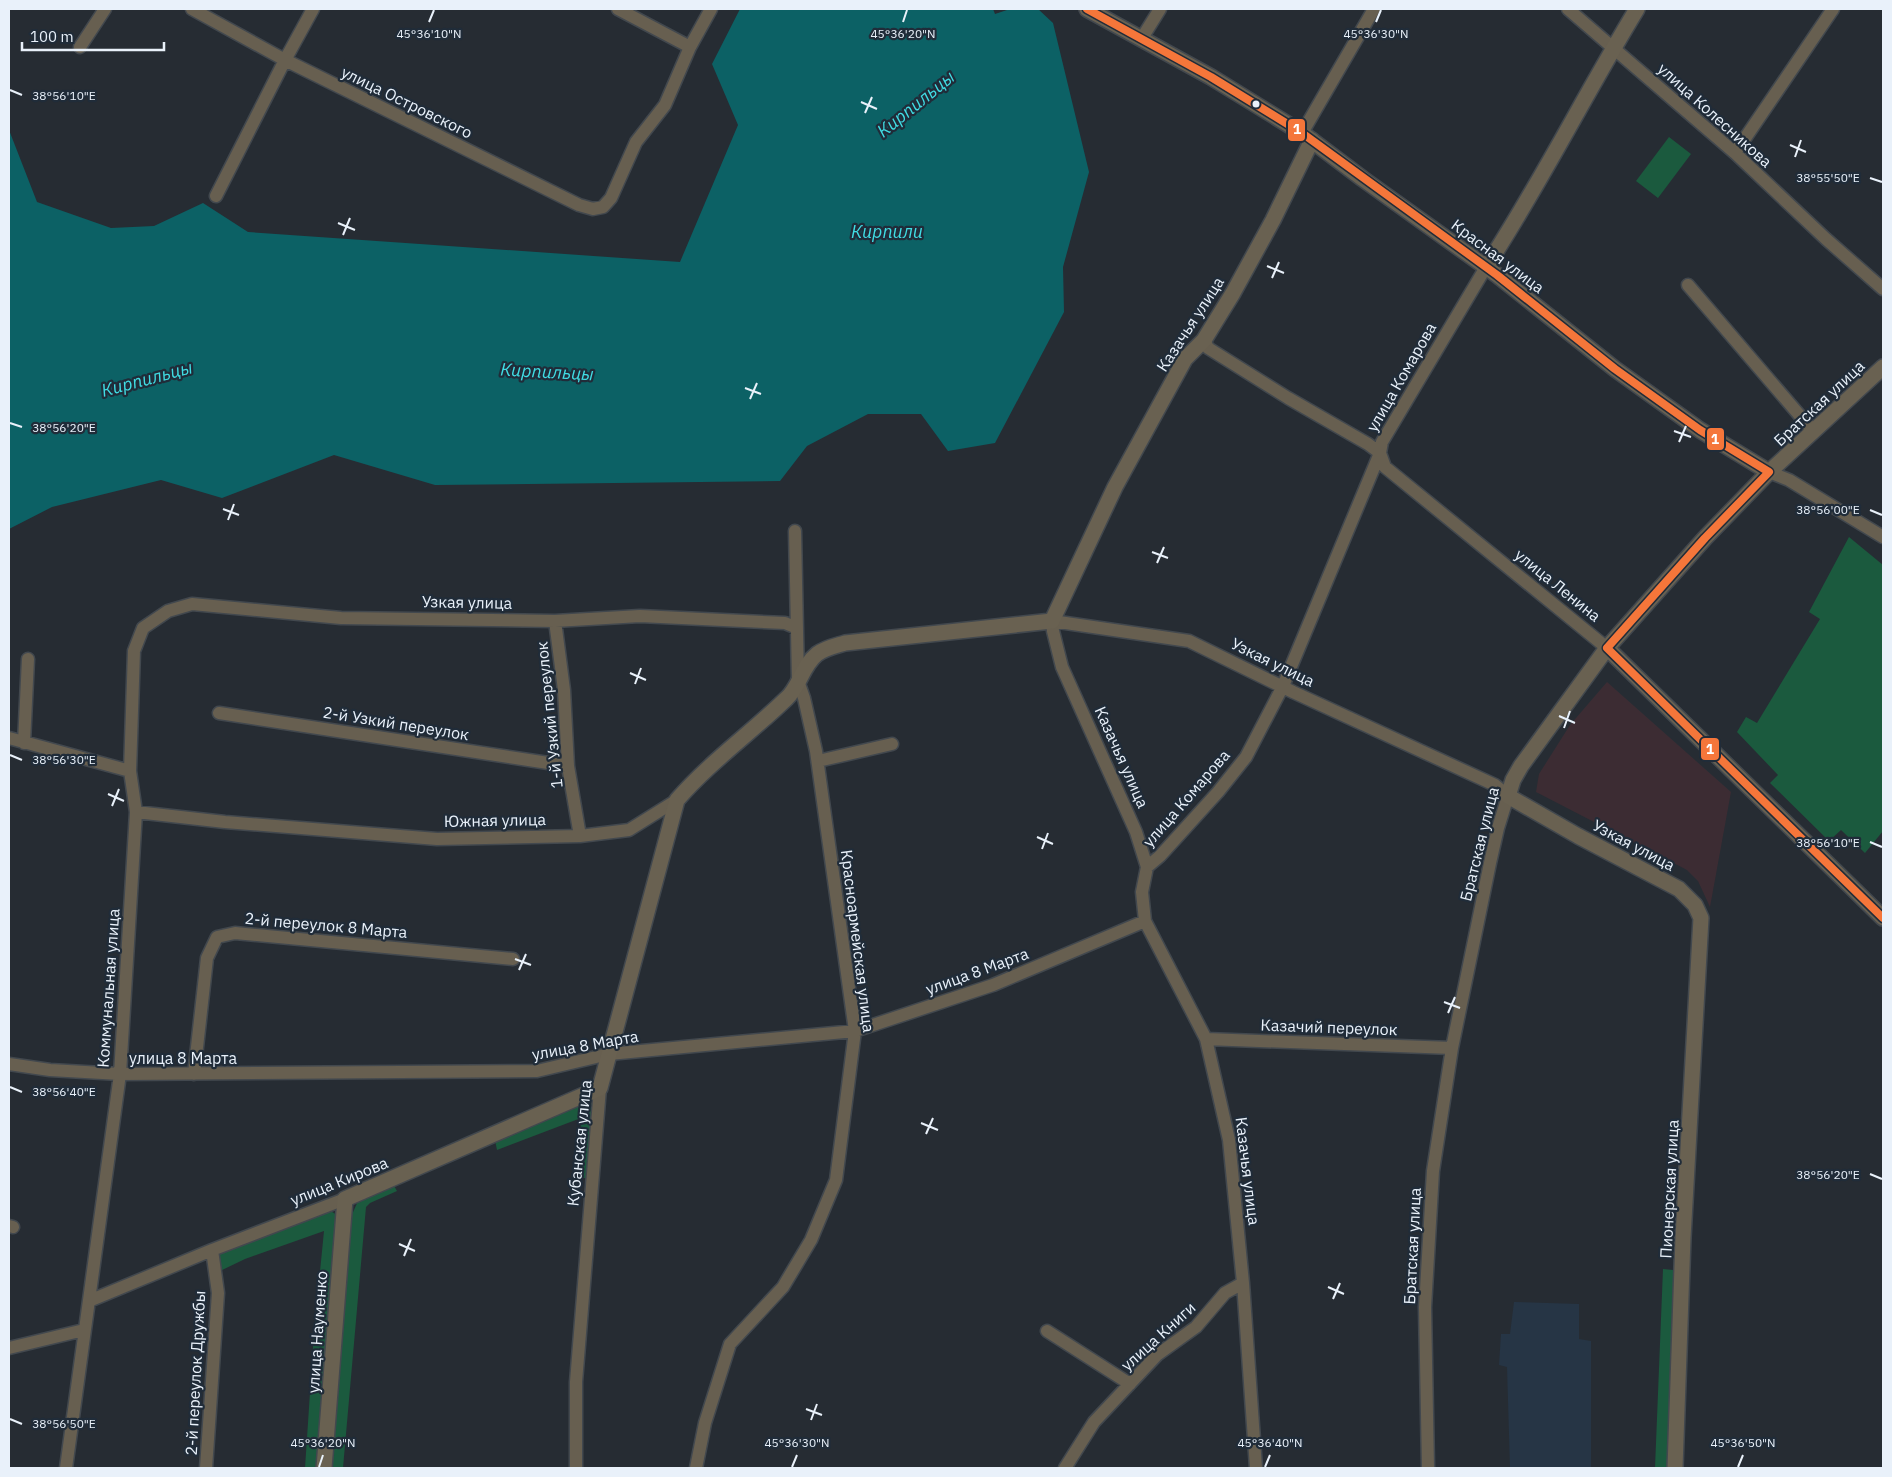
<svg xmlns="http://www.w3.org/2000/svg" width="1892" height="1477" font-family="'IBM Plex Sans',sans-serif">
	<style>
		.commercial { fill: #3c2c33 }
		.built { fill: #263545 }
		.green { fill: #1b5a3e }
		.water { fill: #0c6165 }
		.lines { fill: none; stroke-linecap: round; stroke-linejoin: round }
		.minor-casing { stroke: #42484e; stroke-width: 15 }
		.major-casing { stroke: #42484e; stroke-width: 18 }
		.minor { stroke: #675f50; stroke-width: 12 }
		.major { stroke: #696151; stroke-width: 15 }
		.bus-1-casing { stroke: #202c39; stroke-width: 11 }
		.bus-1 { stroke: #f5763a; stroke-width: 8 }
		.ticks { fill: none; stroke: #e9f1fa; stroke-width: 2 }
		.bus-dot { fill: #e9f1fa; stroke: #202c39; stroke-width: 2 }
		.labels { text-anchor: middle; stroke-width: 4.5; stroke-linejoin: round; paint-order: stroke }
		.street-label { font-size: 16px; fill: #e9f1fa; stroke: #202c39 }
		.water-label { font-size: 18px; font-style: italic; fill: #40dde4; stroke: #202c39 }
		.ticks-label { font-size: 12px; text-anchor: middle; fill: #e9f1fa; stroke: #202c39; stroke-width: 4.5; stroke-linejoin: round; paint-order: stroke }
		.line-badge { stroke: #202c39; stroke-width: 2 }
		.badge-label { font-size: 14px; text-anchor: middle; font-weight: bold; fill: #fff }
	</style>
	<rect width="100%" height="100%" fill="#262c33"/>
	<path class="commercial" d="M1607 682 1731 792 1710 907 1698 881 1687 870 1536 792 1539 774 1570 725Z"/>
	<path class="built" d="M1514 1302 1579 1304V1339L1591 1341V1468H1510L1507 1367 1499 1365 1501 1334H1510Z"/>
	<path class="green" d="M1669 137 1691 154 1658 198 1636 181Z
		M1849 537 1883 565V831L1865 853 1841 830 1829 841 1770 783 1778 775 1737 732 1746 717 1757 723 1820 619 1809 612Z
		M585 1102 594 1105 590 1178H579L581 1118 497 1150 495 1140Z
		M393 1184 397 1191 370 1203 366 1207 343 1468H329L350 1219 358 1201Z
		M329 1210 337 1215 320 1468H305L314 1332 324 1231 245 1259 220 1271 216 1252Z
		M1663 1269 1673 1270 1676 1273 1671 1468H1655Z"/>
	<path class="water" d="M740 9H993L995 14 1010 9H1038L1053 23 1089 172 1063 267 1064 312 995 443 948 451 921 414H868L807 446 780 481 435 485 334 455 222 498 161 480 52 507 9 529V130L37 202 111 228 154 226 203 203 248 232 680 262 738 125 712 64Z"/>
	<g class="lines">
		<defs>
			<path id="minor" d="M192 9 285 60 579 205 593 209 603 207 611 198 636 142 665 105 690 47 711 9
				M618 9 690 47
				M1568 9 1735 153 1826 239 1883 289
				M1142 38 1160 9
				M80 47 105 9
				M1302 133 1374 9
				M1735 153 1833 9
				M216 196 285 60 313 9
				M1688 285 1813 431
				M1204 340 1208 348 1288 398 1368 444 1380 453 1385 467 1607 648
				M1769 472 1789 480 1883 537
				M555 621 564 690 568 766 580 836
				M219 713 568 766
				M9 738 130 771
				M24 743 28 659
				M818 761 892 744
				M136 812 225 822 437 839 580 836 629 830 677 800
				M1147 867 1160 856 1218 792 1246 757 1283 686 1380 453 1382 442 1486 267
				M1206 1039 1452 1048
				M9 1064 50 1070 120 1074 537 1071 609 1054 855 1031 993 985 1145 921
				M194 1074 207 958 217 937 235 933 513 959
				M9 1226 13 1227
				M89 1301 212 1250 345 1199
				M1047 1331 1130 1384
				M9 1348 84 1330
				M66 1468 120 1074 136 812 130 771 134 651 143 628 168 611 192 604 341 618 555 621 640 616 785 623 797 628
				M206 1468 218 1293 212 1250
				M576 1468V1382L600 1088
				M696 1468 705 1423 730 1344 783 1287 811 1240 836 1180 855 1031 816 751 804 698 798 681 795 531
				M1065 1468 1094 1422 1157 1355 1196 1327 1225 1293 1243 1283
				M1256 1468 1243 1283 1229 1140 1206 1039 1145 921 1142 892 1147 867 1136 832 1062 667 1053 631 1052 621 1189 641 1293 692 1495 785 1508 796 1498 828 1490 863 1452 1048 1433 1171 1425 1307 1428 1468"/>
			<path id="major" d="M1087 9 1211 77 1302 133 1363 179 1497 275 1615 369 1700 430 1769 472
				M1486 267C1541 183 1585 94 1637 9
				M1607 648 1883 918
				M324 1468 345 1199 600 1088 677 800C710 762 751 733 787 698 800 686 802 666 817 654 825 648 835 646 845 643L1052 621 1115 487 1185 359 1204 340 1233 293 1273 220 1312 140
				M1675 1468 1683 1238 1701 918 1695 905 1679 889 1578 836 1508 796 1513 780 1521 766 1607 648 1705 538 1769 472 1883 367"/>
		</defs>
		<use href="#minor" class="minor-casing"/>
		<use href="#major" class="major-casing"/>
		<use href="#minor" class="minor"/>
		<use href="#major" class="major"/>
		<defs>
			<path id="bus-1" d="M1087 9 1211 77 1302 133 1497 275 1615 369 1700 430 1769 472 1705 538 1607 648 1883 918"/>
		</defs>
		<use href="#bus-1" class="bus-1-casing"/>
		<use href="#bus-1" class="bus-1"/>
	</g>
	<path class="ticks" d="M429 22 434 10M903 22 907 10M1376 22 1381 10M10 90 22 95M861 102 877 109M865 113 872 97M1790 145 1806 152M1795 157 1801 140M1870 178 1882 182M338 223 355 230M343 235 350 218M1267 266 1284 273M1272 278 1279 262M745 388 761 394M750 399 757 383M10 423 22 427M1674 431 1691 437M1679 442 1686 426M223 509 239 515M1870 510 1882 515M228 520 234 504M1152 552 1168 558M1157 563 1164 547M630 673 646 680M635 684 641 668M1559 716 1575 723M1564 728 1570 711M10 755 22 760M108 794 124 801M112 806 119 789M1037 837 1053 844M1870 842 1882 847M1042 849 1048 833M515 959 531 965M519 970 526 954M1444 1002 1460 1008M1448 1013 1455 997M10 1087 22 1092M921 1123 938 1130M926 1134 933 1118M1870 1174 1882 1179M399 1244 415 1251M404 1256 411 1239M1328 1287 1344 1294M1333 1299 1340 1283M806 1409 822 1415M10 1419 22 1424M811 1420 817 1404M319 1467 323 1455M792 1467 797 1455M1265 1467 1270 1455M1738 1467 1743 1455"/>
	<circle class="bus-dot" cx="1256" cy="104" r="4.5"/>
	<g class="labels">
		<g class="street-label">
			<text transform="translate(407 102) rotate(26)" y="6">улица Островского</text>
			<text transform="translate(1715 115) rotate(42)" y="6">улица Колесникова</text>
			<text transform="translate(1498 256) rotate(37)" y="6">Красная улица</text>
			<text transform="translate(1190 324) rotate(-57)" y="6">Казачья улица</text>
			<text transform="translate(1401 377) rotate(-60)" y="6">улица Комарова</text>
			<text transform="translate(1819 403) rotate(-43)" y="6">Братская улица</text>
			<text transform="translate(1558 585) rotate(39)" y="6">улица Ленина</text>
			<text transform="translate(467 602) rotate(1)" y="6">Узкая улица</text>
			<text transform="translate(1273 662) rotate(26)" y="6">Узкая улица</text>
			<text transform="translate(549 715) rotate(-96)" y="6">1-й Узкий переулок</text>
			<text transform="translate(396 723) rotate(9)" y="6">2-й Узкий переулок</text>
			<text transform="translate(1122 757) rotate(66)" y="6">Казачья улица</text>
			<text transform="translate(1186 798) rotate(-49)" y="6">улица Комарова</text>
			<text transform="translate(495 820) rotate(-1)" y="6">Южная улица</text>
			<text transform="translate(1479 844) rotate(-76)" y="6">Братская улица</text>
			<text transform="translate(1634 845) rotate(28)" y="6">Узкая улица</text>
			<text transform="translate(326 925) rotate(5)" y="6">2-й переулок 8 Марта</text>
			<text transform="translate(858 941) rotate(83)" y="6">Красноармейская улица</text>
			<text transform="translate(977 971) rotate(-20)" y="6">улица 8 Марта</text>
			<text transform="translate(108 988) rotate(-86)" y="6">Коммунальная улица</text>
			<text transform="translate(1329 1027) rotate(2)" y="6">Казачий переулок</text>
			<text transform="translate(585 1045) rotate(-10)" y="6">улица 8 Марта</text>
			<text x="183" y="1064">улица 8 Марта</text>
			<text transform="translate(579 1143) rotate(-84)" y="6">Кубанская улица</text>
			<text transform="translate(1248 1171) rotate(83)" y="6">Казачья улица</text>
			<text transform="translate(339 1181) rotate(-22)" y="6">улица Кирова</text>
			<text transform="translate(1669 1189) rotate(-87)" y="6">Пионерская улица</text>
			<text transform="translate(1412 1246) rotate(-87)" y="6">Братская улица</text>
			<text transform="translate(317 1332) rotate(-86)" y="6">улица Науменко</text>
			<text transform="translate(1158 1336) rotate(-42)" y="6">улица Книги</text>
			<text transform="translate(195 1373) rotate(-87)" y="6">2-й переулок Дружбы</text>
		</g>
		<g class="water-label">
			<text transform="translate(916 104) rotate(-39)" y="6">Кирпильцы</text>
			<text x="887" y="238">Кирпили</text>
			<text transform="translate(547 372) rotate(3)" y="6">Кирпильцы</text>
			<text transform="translate(147 379) rotate(-15)" y="6">Кирпильцы</text>
		</g>
	</g>
	<g class="ticks-label">
		<text x="903" y="38">45°36'20"N</text>
		<text x="1376" y="38">45°36'30"N</text>
		<text x="429" y="38">45°36'10"N</text>
		<text x="64" y="100">38°56'10"E</text>
		<text x="1828" y="182">38°55'50"E</text>
		<text x="64" y="432">38°56'20"E</text>
		<text x="1828" y="514">38°56'00"E</text>
		<text x="64" y="764">38°56'30"E</text>
		<text x="1828" y="847">38°56'10"E</text>
		<text x="64" y="1096">38°56'40"E</text>
		<text x="1828" y="1179">38°56'20"E</text>
		<text x="64" y="1428">38°56'50"E</text>
		<text x="323" y="1447">45°36'20"N</text>
		<text x="797" y="1447">45°36'30"N</text>
		<text x="1270" y="1447">45°36'40"N</text>
		<text x="1743" y="1447">45°36'50"N</text>
	</g>
	<g class="line-badge">
		<rect x="1287" y="118" width="19" height="24" rx="5" fill="#f5763a"/>
		<rect x="1706" y="427" width="19" height="24" rx="5" fill="#f5763a"/>
		<rect x="1700" y="737" width="20" height="24" rx="5" fill="#f5763a"/>
	</g>
	<g class="badge-label">
		<text x="1297" y="134">1</text>
		<text x="1715" y="444">1</text>
		<text x="1710" y="754">1</text>
	</g>
	<rect width="1892" height="1477" fill="none" stroke="#e9f1fa" stroke-width="20"/>
	<path d="M22 42v8h142v-8" fill="none" stroke="#e9f1fa" stroke-width="2.5"/>
	<text x="30" y="42" font-size="15" fill="#e9f1fa" stroke="#202c39" stroke-width="4" paint-order="stroke">100 m</text>
</svg>
